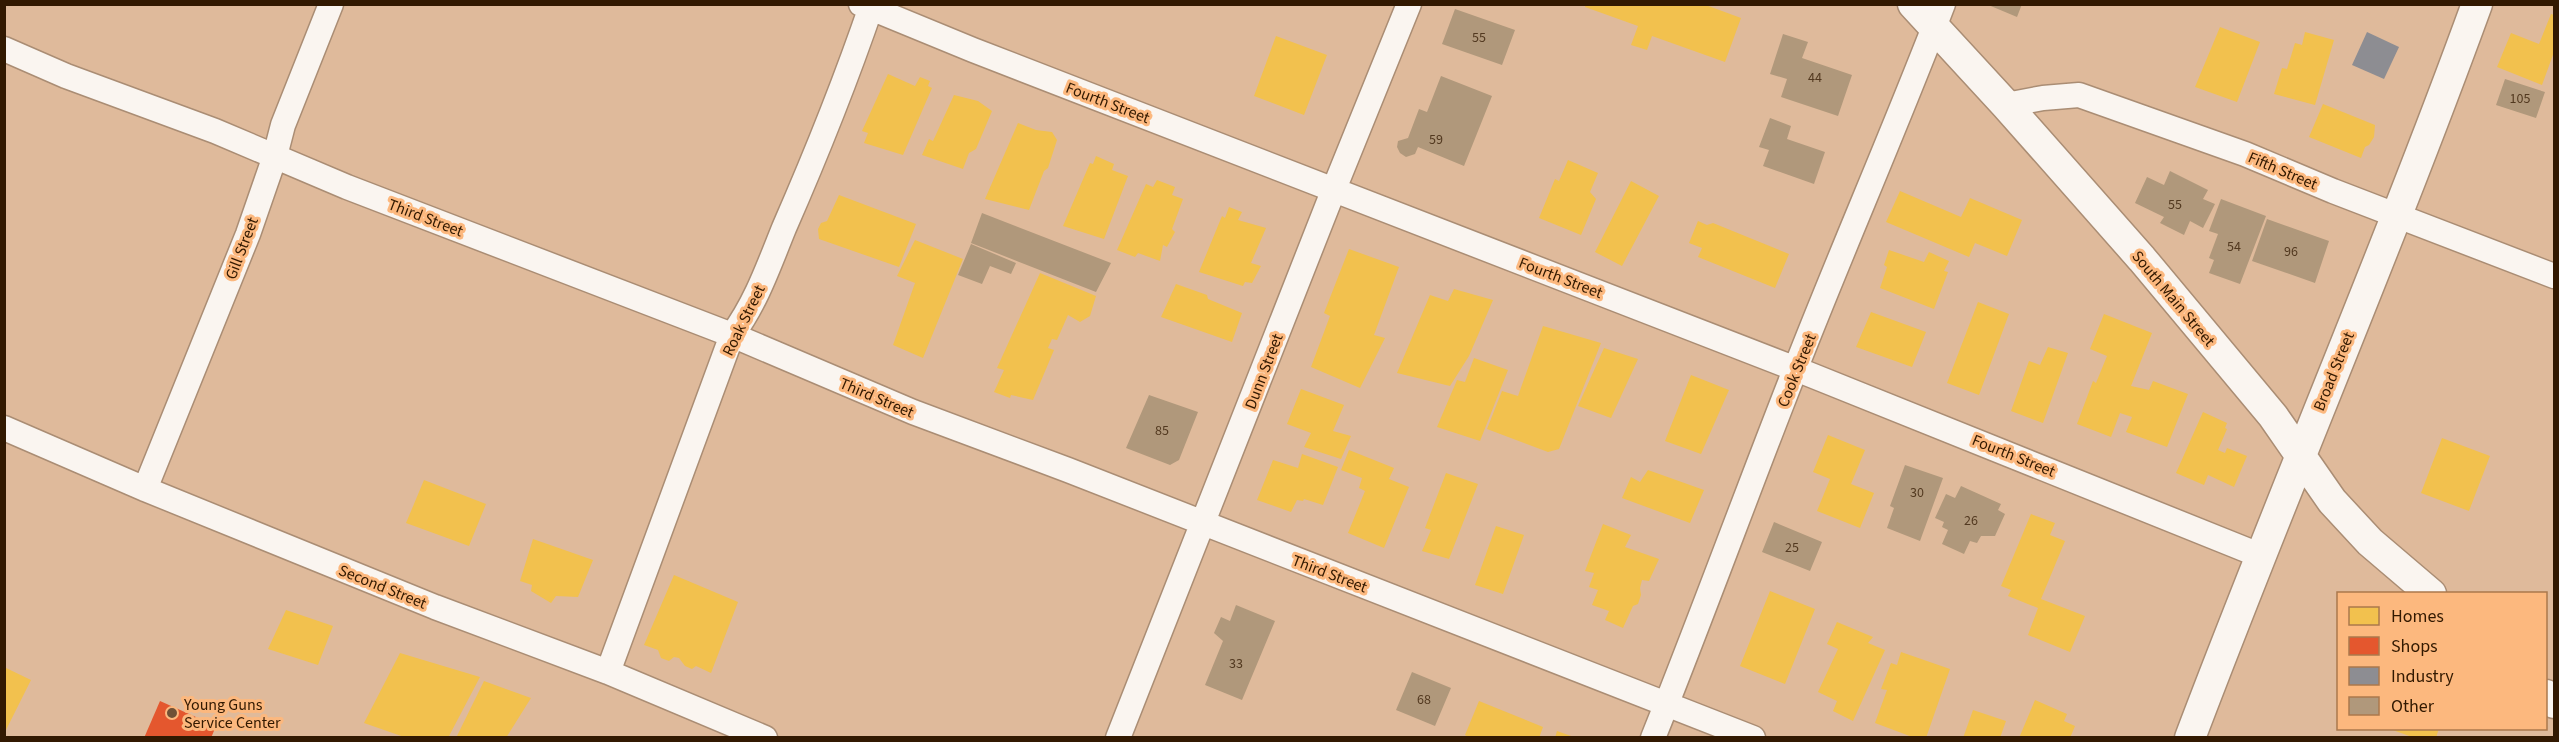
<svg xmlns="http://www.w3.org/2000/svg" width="2559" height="742" font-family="'Source Sans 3',sans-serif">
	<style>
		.homes { fill: #f2c14e }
		.shops { fill: #e4572e }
		.industry { fill: #8d8d92 }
		.building { fill: #b0987b }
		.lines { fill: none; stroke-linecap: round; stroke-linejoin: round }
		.minor-casing { stroke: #aa8d74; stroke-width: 27 }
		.tertiary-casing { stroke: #aa8d74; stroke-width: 33 }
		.minor { stroke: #faf5f0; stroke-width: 24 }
		.tertiary { stroke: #faf5f0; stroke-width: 30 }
		.poi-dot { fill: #6f5137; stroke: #fcb87e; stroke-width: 2 }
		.labels { text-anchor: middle; stroke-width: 6; stroke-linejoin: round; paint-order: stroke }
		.number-label { font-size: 14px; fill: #523920 }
		.street-label { font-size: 16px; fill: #321901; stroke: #fcb87e }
		.poi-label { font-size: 16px; fill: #321901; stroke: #fcb87e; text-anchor: start }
	</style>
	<rect width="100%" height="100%" fill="#dfba9b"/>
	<path class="homes" d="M1586 4H1703L1741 18 1725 62 1652 36 1647 50 1631 45 1638 26 1585 7Z
		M2551 14 2554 15V52L2542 85 2497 67 2511 33 2539 44Z
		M2220 27 2260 42 2237 102 2195 87Z
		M2305 32 2334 40 2315 105 2274 94 2282 68 2287 69 2295 43 2302 45Z
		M1276 36 1327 55 1304 115 1254 96Z
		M888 74 915 86 920 77 930 81 928 86 932 88 903 155 864 143 868 133 862 131Z
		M954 95 978 101 992 111 976 149 969 153 963 169 922 155 929 139 933 141Z
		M2323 104 2375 125 2374 137 2369 145 2365 147 2361 158 2309 137Z
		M1018 123 1036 130 1052 132 1057 140 1048 168 1044 171 1029 210 985 199Z
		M1096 156 1114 164 1112 170 1128 176 1104 239 1063 226 1090 163 1093 164Z
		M1568 160 1598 173 1590 192 1596 199 1581 235 1539 218 1555 179 1559 181Z
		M1157 180 1175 187 1172 195 1183 199 1172 229 1175 232 1167 247 1163 245 1160 261 1138 253 1135 257 1117 250 1146 184 1153 187Z
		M1631 181 1659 196 1622 266 1595 252Z
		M1900 191 1961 217 1970 198 2022 220 2007 256 1975 243 1969 257 1886 222Z
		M839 195 916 224 899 267 819 239 818 229 821 223 827 221Z
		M1229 207 1242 212 1238 220 1266 228 1251 263 1261 266 1252 283 1245 282 1243 286 1199 272 1222 216 1225 218Z
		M1698 221 1707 225 1713 223 1789 254 1775 288 1698 257 1702 248 1689 243Z
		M915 240 963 259 923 358 893 345 915 283 897 276Z
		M1349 249 1399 267 1374 335 1385 338 1360 388 1311 367 1330 316 1324 313Z
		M1889 250 1924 262 1929 252 1949 261 1944 271 1948 272 1934 309 1880 288 1887 267 1884 265Z
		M1040 273 1096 296 1090 316 1080 322 1068 315 1057 340 1052 339 1048 348 1054 350 1033 400 1011 395 1010 398 994 392 1004 370 997 368Z
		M1176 284 1207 295 1208 299 1242 313 1232 342 1161 317Z
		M1454 289 1493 300 1469 356 1450 386 1397 373 1430 295 1448 301Z
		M1978 302 2009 314 1979 395 1947 383Z
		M1871 312 1926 332 1912 367 1856 347Z
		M2104 314 2152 333 2131 386 2149 390 2153 381 2188 394 2167 447 2126 432 2132 417 2120 413 2111 437 2077 424 2093 381 2096 383 2107 356 2090 349Z
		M1543 326 1601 343 1559 449 1548 452 1487 429 1502 391 1518 396Z
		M2048 347 2068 353 2043 423 2011 411 2029 361 2040 365Z
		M1604 348 1638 359 1611 418 1578 406Z
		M1474 358 1508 370 1480 441 1437 427 1457 380 1465 382Z
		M1691 375 1729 390 1701 454 1665 441Z
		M1301 389 1344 405 1333 431 1351 436 1341 459 1304 447 1311 433 1287 424Z
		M2203 412 2227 423 2225 428 2227 429 2218 450 2225 453 2227 448 2247 456 2234 487 2208 475 2204 485 2176 473Z
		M1828 435 1865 450 1851 484 1874 493 1860 528 1817 511 1830 479 1813 472Z
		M2442 438 2490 456 2469 511 2421 493Z
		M1349 450 1394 468 1389 479 1409 487 1384 548 1348 533 1365 491 1359 488 1362 478 1341 470Z
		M1302 454 1338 467 1323 505 1304 499 1303 501 1297 500 1291 512 1257 500 1273 460 1298 468Z
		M1648 470 1704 490 1690 523 1622 498 1631 477 1640 482Z
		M1446 473 1478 484 1449 559 1422 551 1431 530 1425 528Z
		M424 480 486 504 469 546 406 523Z
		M2031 514 2055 523 2050 535 2065 541 2041 599 2085 616 2070 652 2028 635 2038 608 2008 596 2011 590 2001 586Z
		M1603 524 1631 535 1625 547 1659 559 1649 581 1642 580 1640 588 1641 595 1638 604 1633 606 1623 628 1605 620 1609 611 1592 605 1598 590 1589 587 1594 573 1585 571Z
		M1496 526 1524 535 1503 594 1475 585Z
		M533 539 593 560 578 597 556 596 551 603 531 591 532 585 520 581Z
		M674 575 738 602 711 673 696 666 692 669 685 666 679 658 674 657 669 661 661 658 658 650 644 645Z
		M1770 591 1815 609 1785 684 1740 666Z
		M286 610 333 626 318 665 268 649Z
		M1837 622 1873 637 1868 643 1885 650 1853 721 1833 711 1837 701 1818 692 1838 649 1827 644Z
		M1901 652 1950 669 1926 738H1915L1875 723 1887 690 1881 689 1891 663 1897 665Z
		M400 653 480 677 448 738H407L364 723Z
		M4 667 31 680 4 734Z
		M484 681 531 698 506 738H456Z
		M2035 700 2067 714 2064 721 2075 726 2070 738H2019Z
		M1479 701 1543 727 1539 738H1471L1465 735Z
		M1973 710 2006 721 2000 738H1963Z
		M2387 728H2439L2436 738H2415Z
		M1557 731 1574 737V738H1555Z"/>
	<path class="shops" d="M160 701 216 726 211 738H144Z"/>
	<path class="industry" d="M2367 32 2399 47 2384 79 2352 65Z"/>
	<path class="building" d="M1986 4H2022L2017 17Z
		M1455 9 1515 30 1502 65 1442 44Z
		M1783 34 1808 42 1802 58 1852 75 1838 116 1781 97 1787 79 1770 74Z
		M1441 76 1492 96 1464 166 1418 147 1415 154 1406 157 1400 153 1397 147 1398 141 1408 138 1419 109 1427 112Z
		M2505 79 2545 92 2536 118 2496 105Z
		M1770 118 1791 126 1787 139 1825 152 1814 184 1763 166 1769 150 1759 147Z
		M2170 171 2208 190 2203 199 2215 204 2203 228 2190 221 2184 235 2160 223 2164 217 2135 203 2147 177 2164 185Z
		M2221 199 2266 216 2240 284 2209 273 2214 260 2209 258 2218 234 2209 231Z
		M982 213 1111 263 1096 292 971 243Z
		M2267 219 2329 241 2315 283 2252 261Z
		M971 244 1016 263 1011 274 990 266 982 284 958 275Z
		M1149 395 1198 412 1179 460 1170 465 1126 448Z
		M1905 465 1943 478 1920 541 1887 528 1894 508 1890 506Z
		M1961 486 2001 504 1998 510 2005 514 1995 536H1981L1977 543 1970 541 1964 554 1942 544 1948 530 1942 527 1944 522 1935 518 1946 494 1955 498Z
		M1774 522 1822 542 1810 571 1762 552Z
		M1236 605 1275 621 1242 700 1205 685 1223 641 1214 633 1221 617 1230 621Z
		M1412 672 1451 688 1435 726 1396 710Z"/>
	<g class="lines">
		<defs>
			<path id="minor" d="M861 4 973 50 1796 369 2259 555
				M4 49 66 76 215 131 347 187 732 335 913 412 1068 470 1753 738
				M2006 105 2043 98 2079 95 2245 154 2333 191 2554 276
				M4 428 145 489 435 607 608 672 765 738
				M145 489 248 234 275 156 283 125 331 4
				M608 672 732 335C756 303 769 265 784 228 816 155 846 80 872 4
				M1118 738 1334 189 1409 4
				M1653 738C1702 616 1747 492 1795 370 1843 247 1896 127 1943 4"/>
			<path id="tertiary" d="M1913 4 2006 105 2142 259 2273 416 2332 501 2370 542 2431 594
				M2546 695 2554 703
				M2190 738C2283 492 2387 251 2477 4"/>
		</defs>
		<use href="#minor" class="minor-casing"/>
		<use href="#tertiary" class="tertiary-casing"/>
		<use href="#minor" class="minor"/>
		<use href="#tertiary" class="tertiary"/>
	</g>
	<circle class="poi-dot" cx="172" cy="713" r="6"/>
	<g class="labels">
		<g class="number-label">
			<text x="1479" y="42">55</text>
			<text x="1815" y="82">44</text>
			<text x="2520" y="103">105</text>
			<text x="1436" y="144">59</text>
			<text x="2175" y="209">55</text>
			<text x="2234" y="251">54</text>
			<text x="2291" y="256">96</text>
			<text x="1162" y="435">85</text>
			<text x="1917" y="497">30</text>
			<text x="1971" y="525">26</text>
			<text x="1792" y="552">25</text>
			<text x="1236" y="668">33</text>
			<text x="1424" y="704">68</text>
		</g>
		<g class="street-label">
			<text transform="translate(1108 102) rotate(21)" y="6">Fourth Street</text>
			<text transform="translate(2283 170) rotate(23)" y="6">Fifth Street</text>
			<text transform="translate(426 217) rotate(21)" y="6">Third Street</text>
			<text transform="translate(241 248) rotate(-69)" y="6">Gill Street</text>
			<text transform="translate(1561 277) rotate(21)" y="6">Fourth Street</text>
			<text transform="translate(2174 298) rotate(50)" y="6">South Main Street</text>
			<text transform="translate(743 320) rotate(-64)" y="6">Roak Street</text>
			<text transform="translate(1796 370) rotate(-68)" y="6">Cook Street</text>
			<text transform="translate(1263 371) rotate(-69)" y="6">Dunn Street</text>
			<text transform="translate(2333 371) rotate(-68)" y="6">Broad Street</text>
			<text transform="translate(877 397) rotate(23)" y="6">Third Street</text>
			<text transform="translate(2014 455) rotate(22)" y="6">Fourth Street</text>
			<text transform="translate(1330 573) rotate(21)" y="6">Third Street</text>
			<text transform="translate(383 586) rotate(22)" y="6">Second Street</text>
		</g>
		<g class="poi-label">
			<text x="184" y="710">Young Guns<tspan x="184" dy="18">Service Center</tspan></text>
		</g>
	</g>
	<rect width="2559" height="742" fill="none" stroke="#321901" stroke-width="12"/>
	<rect x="2337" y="592" width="210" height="138" fill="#fcb87e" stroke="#ab784c" stroke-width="1.5"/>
	<rect x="2349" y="607" width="30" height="18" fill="#f2c14e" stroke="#ab784c" stroke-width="1.5"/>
	<text x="2391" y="622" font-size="18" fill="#321901">Homes</text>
	<rect x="2349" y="637" width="30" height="18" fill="#e4572e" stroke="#ab784c" stroke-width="1.5"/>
	<text x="2391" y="652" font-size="18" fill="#321901">Shops</text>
	<rect x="2349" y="667" width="30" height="18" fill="#8d8d92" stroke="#ab784c" stroke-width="1.5"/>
	<text x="2391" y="682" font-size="18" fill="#321901">Industry</text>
	<rect x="2349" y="697" width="30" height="18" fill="#b0987b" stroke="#ab784c" stroke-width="1.5"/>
	<text x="2391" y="712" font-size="18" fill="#321901">Other</text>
</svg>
